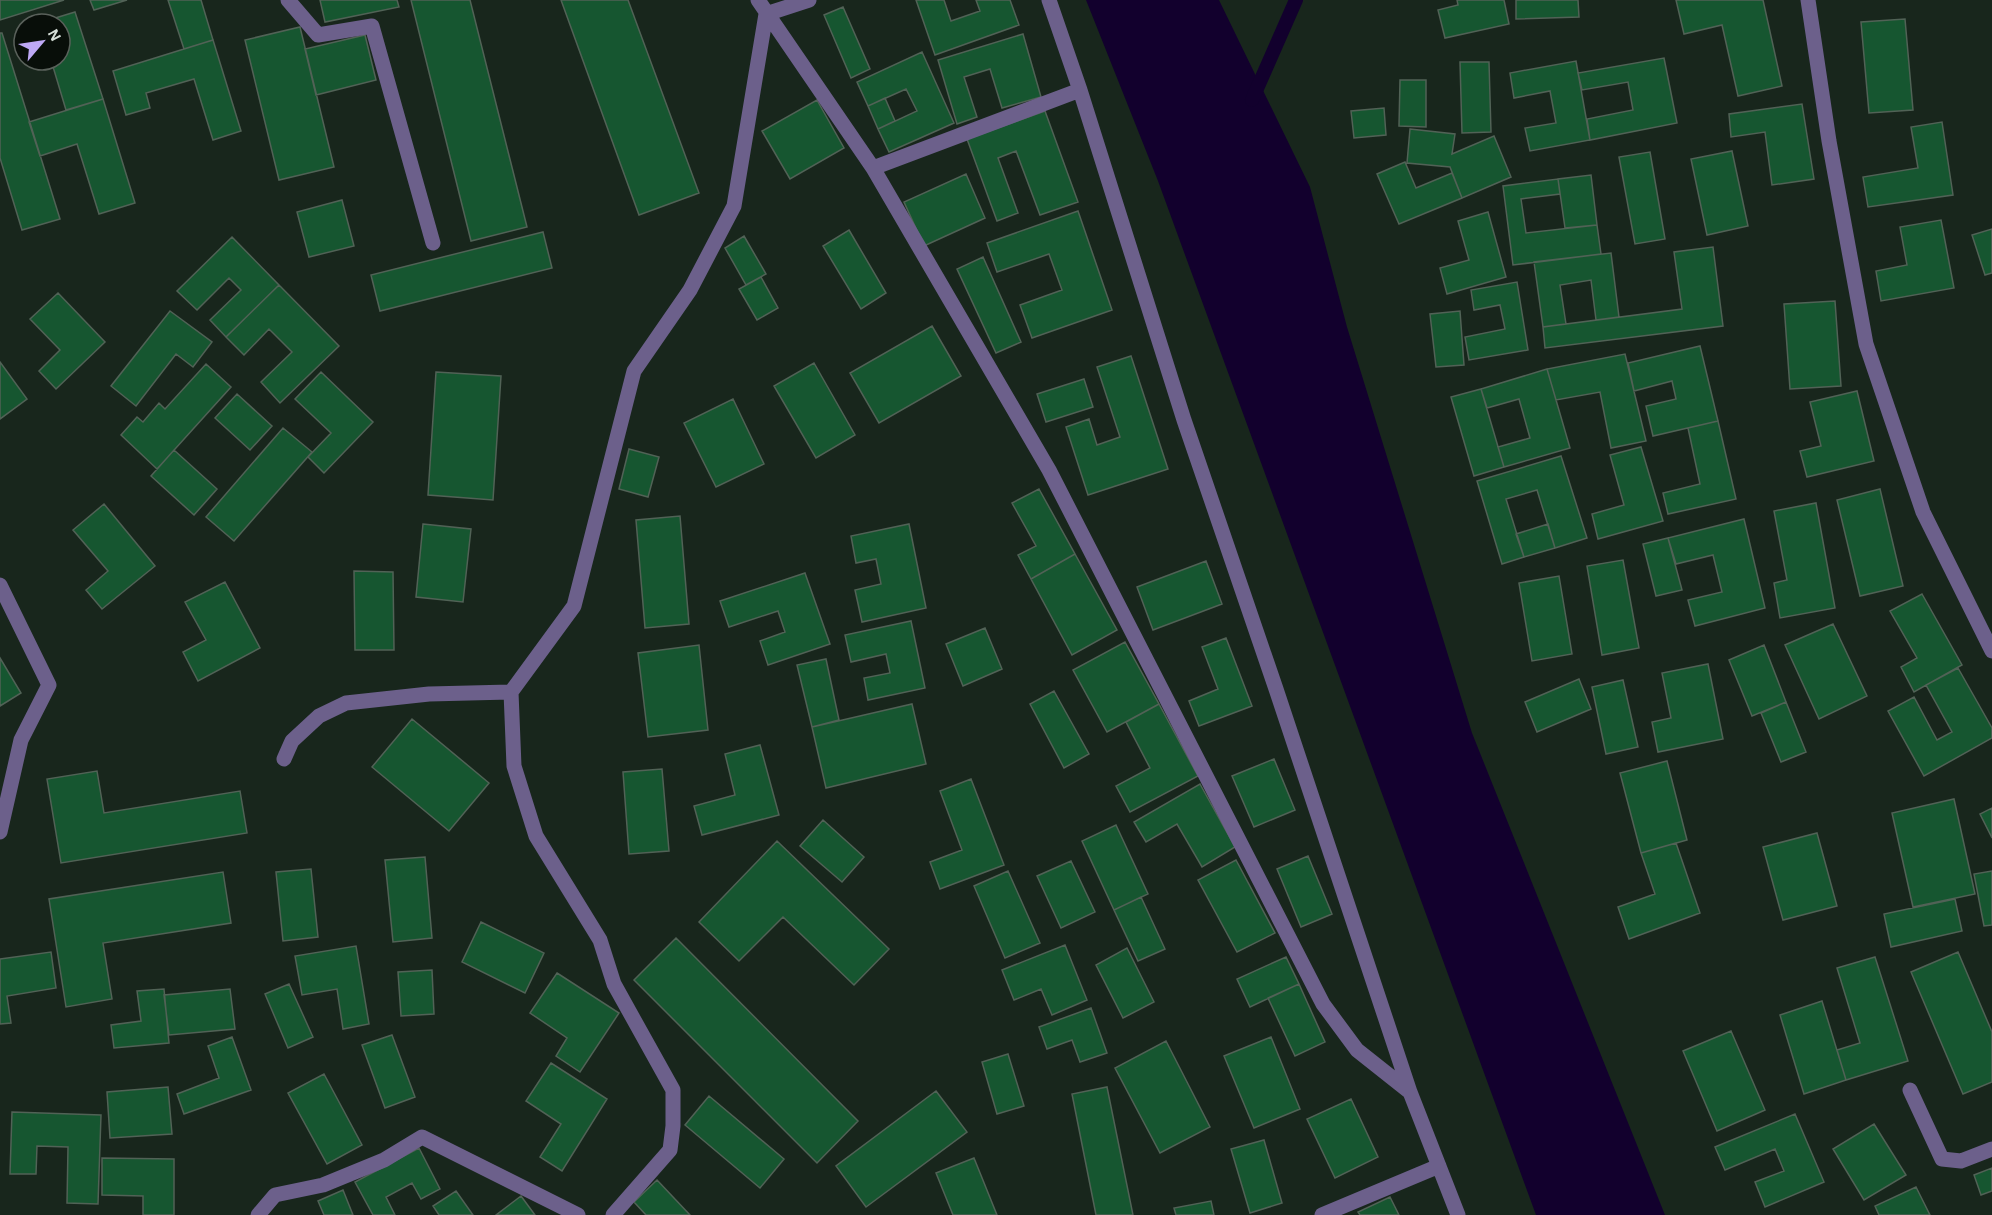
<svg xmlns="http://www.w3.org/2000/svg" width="1992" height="1215" font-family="'Alegreya Sans',sans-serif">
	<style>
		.water { fill: #12002d }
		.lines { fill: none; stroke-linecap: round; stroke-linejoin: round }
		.stream { stroke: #12002d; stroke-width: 14 }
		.building { fill: #165630; stroke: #516256; stroke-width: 1.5 }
		.minor { stroke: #6c608b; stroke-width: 15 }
	</style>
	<rect width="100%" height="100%" fill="#18261c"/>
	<path class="water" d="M1086 0H1219L1310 187 1347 327 1472 733 1665 1215H1536L1158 181Z"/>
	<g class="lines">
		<path class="stream" d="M1252 100 1296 0"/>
	</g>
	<path class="building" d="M0 0H64L0 20Z
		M90 0H127L94 10Z
		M168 0H201L213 40 184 49Z
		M320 0H397L399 7 325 22Z
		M411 0H470L527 227 471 241Z
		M561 0H628L699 193 639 215Z
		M916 0H944L951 21 980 11 976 0H1010L1019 25 935 55Z
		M1457 0H1504L1509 24 1445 38 1438 10 1458 5Z
		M1516 0H1578L1579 17 1516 19Z
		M1676 0H1763L1782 86 1738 96 1722 25 1684 34Z
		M843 7 870 69 851 78 824 15Z
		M75 12 103 99 66 110 51 60H60V24L39 23Z
		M1905 19 1913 110 1869 113 1861 22Z
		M300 27 334 167 279 180 245 40Z
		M0 33H2L60 219 22 230 0 158Z
		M1023 34 1041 97 1002 108 990 69 964 77 977 117 957 124 938 60Z
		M365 35 376 80 316 95 305 49Z
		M213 40 241 131 213 140 194 79 146 93 150 108 126 115 113 71Z
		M922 52 954 123 889 152 878 129 917 111 906 89 868 106 857 82Z
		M1664 58 1677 123 1590 140 1587 119 1633 110 1628 82 1582 90 1578 73Z
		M1576 61 1590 140 1530 151 1525 128 1556 123 1550 91 1514 98 1510 73Z
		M1460 62H1489L1491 132 1462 133Z
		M1400 80H1426V127L1399 126Z
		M885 98 895 121 878 129 868 106Z
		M103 99 135 203 99 214 77 144 40 156 29 122Z
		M817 100 844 148 790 179 762 131Z
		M1802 104 1814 179 1772 185 1765 132 1731 137 1729 114Z
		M1384 108 1386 135 1354 138 1351 111Z
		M1045 111 1078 202 1040 215 1016 151 998 158 1018 213 997 221 967 139Z
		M1942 122 1953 195 1868 207 1863 177 1918 168 1911 127Z
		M1410 129 1455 134 1452 154 1494 136 1511 177 1462 198 1450 167 1407 163Z
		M1732 151 1748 226 1707 235 1691 159Z
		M1650 152 1665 239 1635 244 1619 157Z
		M1405 162 1416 188 1452 173 1462 198 1399 224 1377 174Z
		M966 174 985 218 924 246 904 202Z
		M1591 175 1597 225 1565 228 1558 179Z
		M1558 179 1560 194 1521 199 1526 233 1597 225 1601 254 1513 265 1503 186Z
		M342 200 354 246 309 257 297 212Z
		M1078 211 1112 310 1032 338 1020 305 1062 290 1049 254 997 272 987 243Z
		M1488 212 1506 277 1447 294 1440 268 1469 260 1458 221Z
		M1941 220 1954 288 1881 301 1876 271 1907 265 1900 227Z
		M1992 229V273L1985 275 1972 235Z
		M849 230 886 293 861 309 823 246Z
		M543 232 552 268 380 311 371 275Z
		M744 236 766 274 746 285 725 248Z
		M232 237 279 285 226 337 210 320 241 290 229 278 197 310 177 291Z
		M1713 247 1723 326 1545 348 1543 327 1682 309 1674 252Z
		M1611 253 1619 317 1596 320 1591 280 1560 285 1566 324 1543 327 1534 262Z
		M983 257 1021 342 996 353 957 269Z
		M761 277 778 308 757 320 739 289Z
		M1517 282 1528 350 1469 360 1465 337 1505 329 1500 305 1474 310 1471 290Z
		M279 285 339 346 280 403 261 382 292 352 269 329 244 355 226 337Z
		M58 293 105 342 56 389 39 371 60 350 30 319Z
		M1835 301 1841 386 1790 389 1784 304Z
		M170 311 212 342 193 367 176 354 136 406 111 386Z
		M1460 311 1464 365 1436 367 1430 314Z
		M932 326 961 376 879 423 850 373Z
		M1700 346 1718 421 1653 436 1646 406 1676 399 1672 381 1634 391 1628 363Z
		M1625 354 1646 441 1611 448 1600 392 1556 400 1547 369Z
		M1131 356 1168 469 1088 495 1066 427 1089 419 1097 445 1120 437 1097 367Z
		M0 362 27 399 0 419Z
		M814 363 855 435 816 458 774 386Z
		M206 364 231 387 157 469 121 435 137 417 143 422 159 403 165 409Z
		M1547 369 1570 448 1504 467 1498 447 1530 438 1519 399 1487 408 1481 389Z
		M321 372 373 422 324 473 308 457 331 433 295 399Z
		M436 372 501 376 493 500 428 495Z
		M1084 379 1093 407 1046 422 1037 394Z
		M1481 389 1504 467 1474 476 1451 397Z
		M1857 391 1874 461 1807 477 1800 451 1821 446 1810 402Z
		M237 394 272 426 250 450 215 418Z
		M733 399 764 464 716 487 684 423Z
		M1718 421 1736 499 1668 514 1663 493 1700 484 1688 428Z
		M283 428 312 452 234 541 206 517Z
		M1641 447 1663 521 1598 539 1592 514 1624 505 1610 455Z
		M629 449 659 457 648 497 619 489Z
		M174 450 217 489 194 515 151 476Z
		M1561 456 1587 538 1555 548 1537 490 1506 499 1524 557 1502 564 1477 481Z
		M1039 489 1075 554 1031 579 1018 555 1036 546 1012 503Z
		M1880 489 1903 586 1860 596 1837 500Z
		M1816 503 1835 608 1780 618 1774 583 1787 580 1774 511Z
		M104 504 155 566 102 609 86 590 108 571 73 530Z
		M680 516 689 624 645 628 636 520Z
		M1744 519 1765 608 1695 626 1688 600 1722 592 1713 555 1676 564 1668 538Z
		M423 524 471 529 463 602 416 597Z
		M909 524 926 608 862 622 855 590 881 584 876 559 856 563 851 536Z
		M1548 524 1555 548 1524 557 1516 534Z
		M1668 538 1682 590 1656 596 1643 544Z
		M1075 554 1117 630 1072 655 1031 579Z
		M1623 560 1639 648 1602 655 1587 566Z
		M1206 561 1222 604 1153 630 1137 587Z
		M354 571 393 572 394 650H355Z
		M805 573 830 644 768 665 760 641 785 632 778 611 729 627 720 601Z
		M1559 576 1572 654 1532 661 1519 583Z
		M225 582 260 648 198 681 183 652 206 640 185 602Z
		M1922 594 1962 665 1914 692 1901 667 1917 658 1890 611Z
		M911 621 925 688 868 700 864 678 890 673 886 654 851 662 845 635Z
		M1833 624 1867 696 1819 719 1785 645Z
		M985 628 1002 669 963 686 946 644Z
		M1226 638 1252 706 1199 726 1189 701 1218 689 1202 647Z
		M1125 642 1159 704 1107 732 1073 670Z
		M699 645 708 730 648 737 638 653Z
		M1764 645 1786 702 1752 716 1729 660Z
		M0 658 21 693 0 706Z
		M826 659 839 720 812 727 797 665Z
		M1708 664 1723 739 1658 752 1652 722 1671 718 1662 673Z
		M1958 668 1992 728V738L1924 776 1888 711 1914 697 1937 740 1952 732 1926 685Z
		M1579 679 1591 709 1537 732 1525 702Z
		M1623 680 1638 747 1606 754 1592 687Z
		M1054 691 1089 754 1064 768 1030 704Z
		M1786 702 1806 752 1781 762 1761 713Z
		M912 704 926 764 826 788 812 727Z
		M1159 704 1198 776 1130 812 1116 786 1150 768 1126 722Z
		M412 719 489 783 449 831 372 767Z
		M760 745 779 815 702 835 694 806 735 795 725 754Z
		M1274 759 1295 810 1254 827 1232 776Z
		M1667 761 1687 840 1641 853 1620 773Z
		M662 769 669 851 629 854 623 772Z
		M97 771 104 813 240 791 247 833 61 863 47 779Z
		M971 779 1004 865 940 889 930 862 962 850 940 791Z
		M1200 784 1235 847 1202 867 1177 824 1146 842 1134 822Z
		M1954 799 1975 894 1913 907 1892 813Z
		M1992 808V838L1980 814Z
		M823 820 864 857 842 882 800 846Z
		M1116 825 1148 894 1114 910 1082 841Z
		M1817 833 1837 906 1783 920 1763 847Z
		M777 841 889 949 854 985 783 917 739 961 699 922Z
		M1676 843 1700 913 1629 939 1618 907 1655 894 1641 853Z
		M1308 856 1332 914 1301 927 1277 869Z
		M425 857 432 938 393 942 385 860Z
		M1236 860 1275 933 1237 952 1198 880Z
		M1071 861 1095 912 1061 928 1037 876Z
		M311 869 318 937 283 941 276 872Z
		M1008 871 1040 943 1005 958 974 886Z
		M1992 871V925L1984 926 1974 874Z
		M223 872 231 923 103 943 112 999 66 1007 49 899Z
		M1141 897 1165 949 1138 961 1114 910Z
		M1955 899 1962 931 1891 947 1884 914Z
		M481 922 544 953 525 993 462 962Z
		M676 938 858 1121 817 1163 634 980Z
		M1065 945 1087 1000 1052 1015 1041 989 1014 1000 1002 970Z
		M356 946 369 1024 343 1029 337 989 302 995 295 956Z
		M1127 948 1154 1002 1123 1018 1096 965Z
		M51 952 56 988 7 996 11 1023 0 1024V959Z
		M1958 952 1992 1032V1082L1963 1094 1911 972Z
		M1286 957 1299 984 1250 1007 1237 979Z
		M1875 957 1908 1061 1846 1080 1837 1050 1860 1043 1837 968Z
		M432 970 434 1014 401 1016 398 972Z
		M557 973 619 1013 580 1072 556 1056 567 1038 530 1013Z
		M289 984 313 1037 288 1048 265 994Z
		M1299 984 1325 1042 1295 1056 1268 998Z
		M164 989 169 1043 114 1048 111 1025 141 1021 137 991Z
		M230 989 235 1029 169 1035 164 995Z
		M1822 1001 1846 1080 1804 1094 1780 1015Z
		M1091 1008 1107 1053 1080 1062 1072 1040 1047 1049 1039 1027Z
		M1731 1031 1765 1110 1717 1131 1683 1051Z
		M392 1035 415 1097 385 1108 362 1045Z
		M232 1037 251 1090 184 1114 177 1094 219 1078 208 1046Z
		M1271 1037 1300 1109 1254 1128 1224 1056Z
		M1166 1041 1210 1127 1160 1153 1115 1068Z
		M1008 1054 1024 1106 997 1114 982 1062Z
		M551 1063 607 1099 562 1171 540 1157 561 1124 526 1101Z
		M324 1074 362 1145 327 1164 288 1093Z
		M168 1087 172 1134 110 1138 107 1092Z
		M1107 1087 1133 1215H1096L1072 1094Z
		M936 1091 967 1132 866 1207 836 1166Z
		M709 1096 784 1159 760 1188 685 1125Z
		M1351 1099 1378 1157 1335 1178 1307 1119Z
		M12 1112 101 1115 98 1204 67 1203 68 1147 37 1146 36 1174H10Z
		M1795 1114 1824 1182 1765 1207 1755 1182 1784 1171 1775 1149 1725 1170 1715 1147Z
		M1874 1124 1906 1175 1864 1200 1833 1149Z
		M1264 1140 1282 1203 1250 1213 1231 1149Z
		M419 1148 440 1189 421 1199 412 1183 386 1197 395 1215H373L355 1182Z
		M102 1158 174 1159V1215H143V1196L102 1195Z
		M974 1158 997 1215H953L936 1173Z
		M1992 1168V1191L1981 1195 1974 1175Z
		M657 1180 690 1215H646L634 1202Z
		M1916 1187 1930 1215H1879L1875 1206Z
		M343 1190 353 1215H324L318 1201Z
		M456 1191 473 1215H439L433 1206Z
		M521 1196 535 1215H496Z
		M1390 1197 1399 1215H1360L1358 1212Z
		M1211 1201 1214 1215H1176L1174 1208Z"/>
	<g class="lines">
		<path class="minor" d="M288 0 318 35 372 26 433 243
			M758 0 873 168 1049 470 1323 1004 1357 1050 1410 1092
			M1049 0 1080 90 1184 420 1276 689 1410 1092 1458 1215
			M1808 0 1829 141 1866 344 1923 512 1992 651
			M873 168 1080 90
			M0 585 49 685 21 740 0 832
			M511 692 514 766 536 836 600 940 614 984 673 1090V1126L670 1150 613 1215
			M284 759 292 741 319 716 346 703 429 694 511 692 574 606 634 371 690 290 734 206 766 14 809 0
			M1910 1090 1942 1159 1961 1161 1992 1149
			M258 1215 275 1195 323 1185 384 1160 422 1137 578 1215
			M1322 1215 1439 1166"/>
	</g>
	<g transform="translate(42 42) rotate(61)"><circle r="28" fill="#080e09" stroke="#5a615b" stroke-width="1.5"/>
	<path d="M0-4.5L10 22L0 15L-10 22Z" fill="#bea9f5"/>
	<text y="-9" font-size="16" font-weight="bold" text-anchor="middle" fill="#d5ded7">N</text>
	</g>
</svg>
